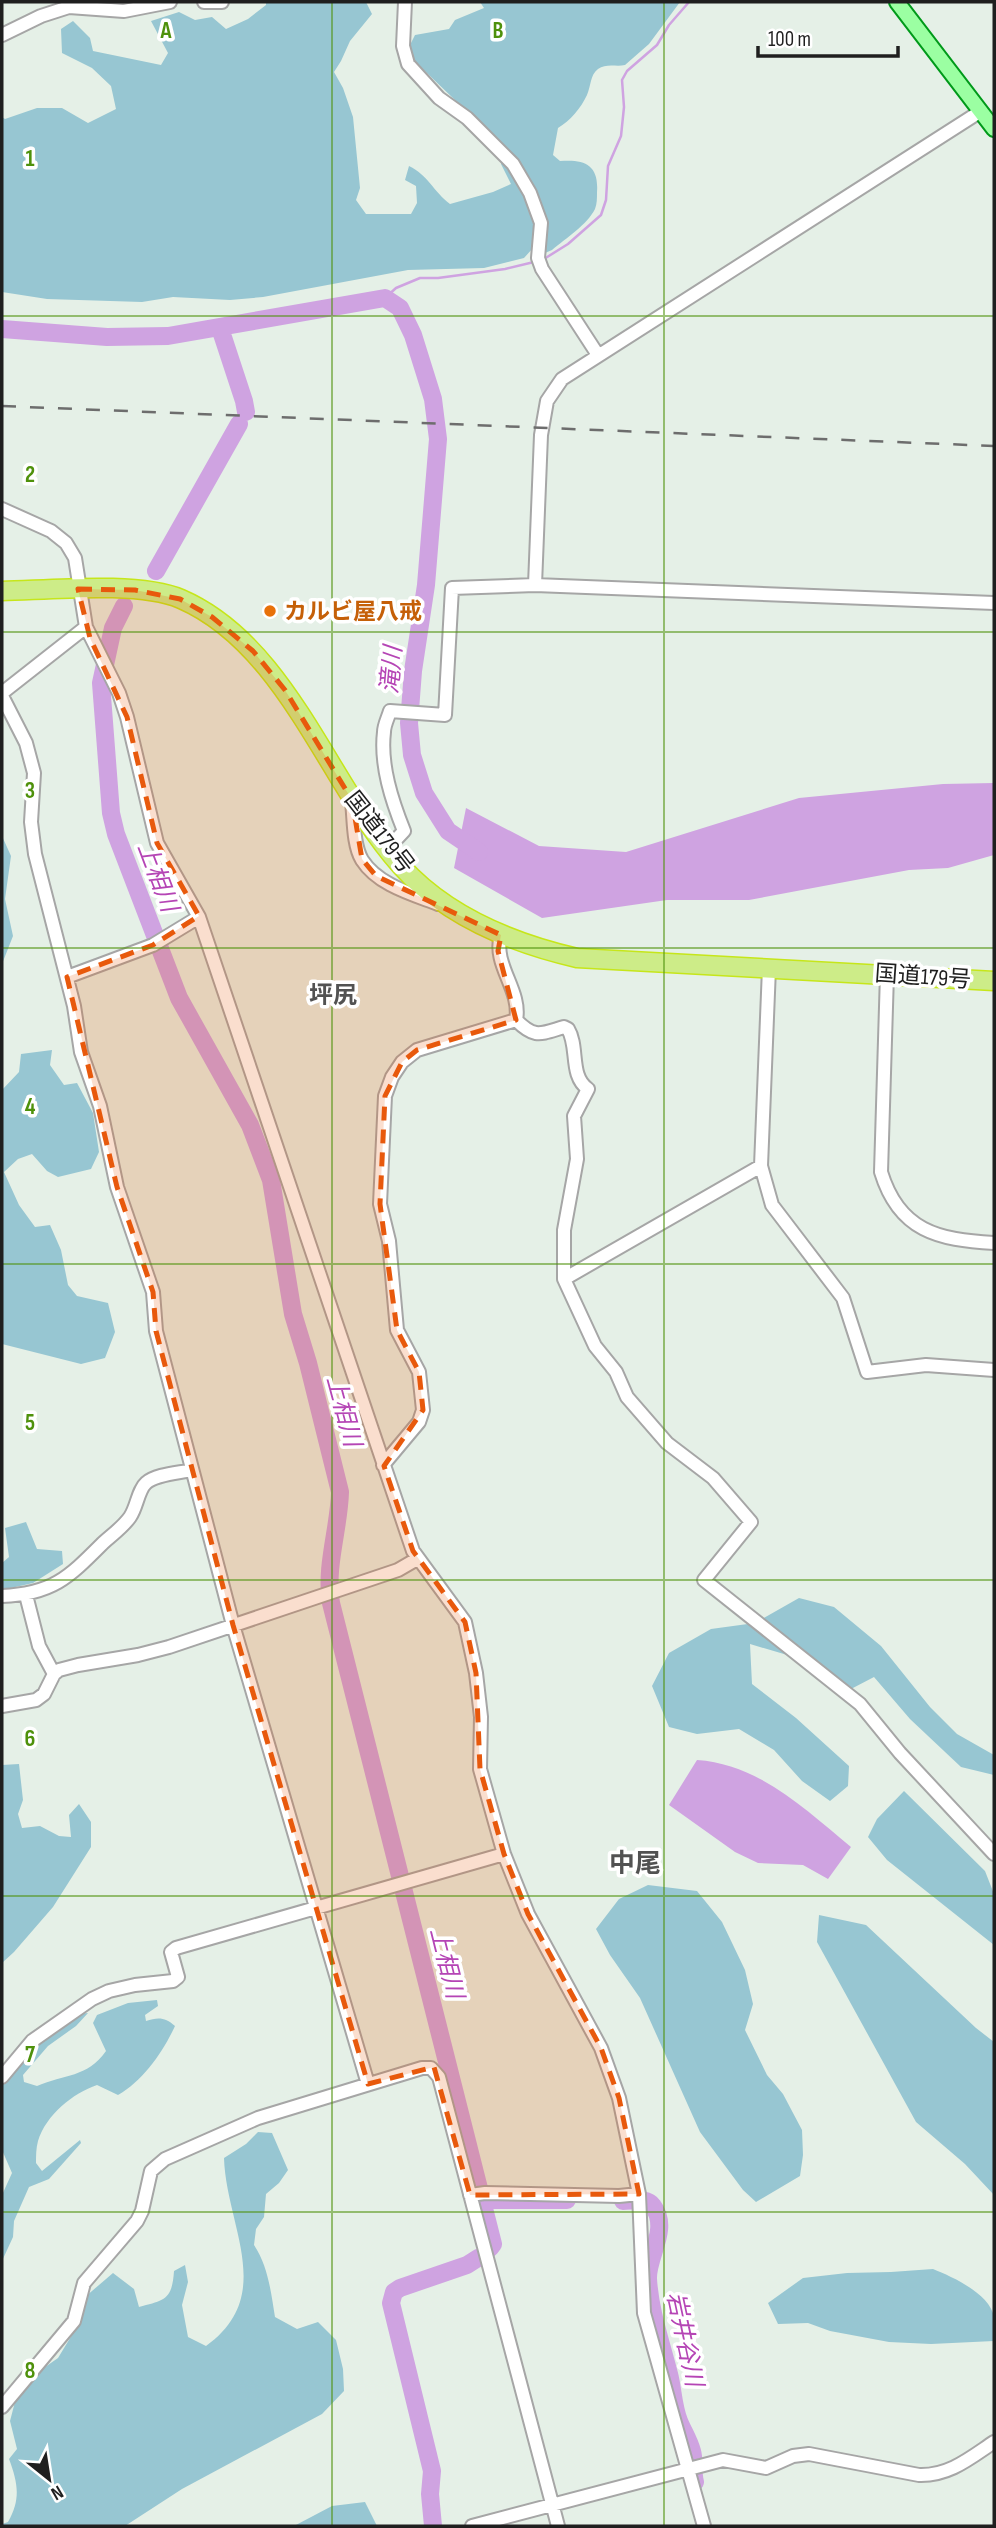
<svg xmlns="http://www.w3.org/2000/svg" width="996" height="2528" font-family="'Sofia Sans Condensed','Noto Sans JP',sans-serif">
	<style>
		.forest { fill: #97c6d2 }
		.water { fill: #cfa3e1 }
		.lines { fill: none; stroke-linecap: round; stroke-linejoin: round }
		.stream { stroke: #cfa3e1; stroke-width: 2.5 }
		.river { stroke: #cfa3e1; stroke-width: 18 }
		.minor-casing { stroke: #a6a6a6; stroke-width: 16 }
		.major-casing { stroke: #009a1a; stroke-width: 18 }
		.highway-casing { stroke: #c6e61a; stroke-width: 21 }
		.minor { stroke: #fff; stroke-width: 12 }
		.major { stroke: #9bffa2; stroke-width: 14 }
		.highway { stroke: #cdec88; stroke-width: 18 }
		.rail { stroke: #6d6d6d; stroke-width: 2.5; stroke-dasharray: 14 14; stroke-linecap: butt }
		.marked { fill: #e8590c; fill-opacity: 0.2; stroke: #e8590c; stroke-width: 5; stroke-dasharray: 14 9; stroke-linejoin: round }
		.grid { fill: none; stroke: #4e910b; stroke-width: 2; stroke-opacity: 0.55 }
		.food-dot { fill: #e8710a; stroke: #fff; stroke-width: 2.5 }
		.labels { text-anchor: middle; stroke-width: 7; stroke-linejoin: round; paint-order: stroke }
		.food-label { font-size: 23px; font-weight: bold; fill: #c56008; stroke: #fff; text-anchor: start }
		.street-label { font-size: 23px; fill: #1f1f1f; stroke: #fff }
		.water-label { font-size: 24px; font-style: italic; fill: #b545b5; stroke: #fff }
		.neighbourhood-label { font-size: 24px; font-weight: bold; fill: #525252; stroke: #fff }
		.quarter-label { font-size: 26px; font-weight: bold; fill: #525252; stroke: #fff }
		.grid-label { font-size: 23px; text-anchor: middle; font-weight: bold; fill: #4e910b; stroke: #fff; stroke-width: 7; stroke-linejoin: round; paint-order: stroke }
	</style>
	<rect width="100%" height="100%" fill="#e5f0e7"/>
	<path class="forest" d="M266 2H366L372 14 350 41 341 61 334 72 343 88 353 117 360 188 356 200 366 214H411L417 203 416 186 405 180 409 166C428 175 433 191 450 204L493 192 511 184 501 164 504 147 406 53 415 35 449 29 455 20 484 8 480 2H680L649 44 625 65C616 67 606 63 598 69 590 75 591 86 587 95 581 108 570 121 558 128L553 155 560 161C585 159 599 165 597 192 597 198 597 204 595 209 587 225 566 238 552 250L545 253 542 248H533L524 258 484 268 408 270 263 297 230 300 173 297 142 302 47 299 2 292V117L5 119 37 108H62L88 123 116 109 111 86 92 68 62 53 61 29 73 21 90 38 93 51 161 65 168 53 151 21 179 12 195 20 212 17 226 29 248 19 266 5Z
		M2 836 11 856 5 899 13 936 2 964Z
		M52 1050 50 1065 64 1085 77 1083 93 1113 99 1152 91 1169 58 1177 47 1171 32 1154 18 1159 4 1172 19 1205 35 1227 50 1225 61 1250 68 1285 77 1296 108 1303 115 1332 105 1358 81 1364 2 1344V1090L19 1072 21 1054Z
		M26 1522 37 1549 62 1551 63 1564 33 1583 2 1590V1563L9 1557 5 1528Z
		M799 1598 834 1607 881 1646 930 1707 957 1734 994 1755V1775L961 1767 910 1719 874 1677 851 1689 794 1657 750 1644 752 1684 796 1718 849 1766 848 1786 830 1801 802 1781 774 1750 739 1729 697 1734 669 1727 652 1686 669 1653 711 1629 755 1623Z
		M19 1764 23 1800 18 1814 22 1828 40 1826 59 1836 71 1837 69 1815 79 1804 91 1822V1847L53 1907 14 1952 2 1963V1765Z
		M904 1791 985 1871 994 1894V1945L887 1860 868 1837 877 1819Z
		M648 1885 697 1891 722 1922 745 1970 753 2004 745 2030 767 2075 783 2094 802 2130 803 2155 800 2176 756 2202 743 2190 700 2132 640 1998 610 1955 596 1929 619 1899Z
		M819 1915 866 1925 976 2028 994 2042V2195L965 2164 916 2122 817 1942Z
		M157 2000 158 2006 145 2015 146 2021C158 2017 165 2017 175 2026 163 2052 143 2081 118 2095L97 2085C73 2093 46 2115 38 2141 36 2148 36 2156 36 2163L42 2171 80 2140 81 2143 49 2179 29 2187 14 2221 13 2237 2 2261V2195L12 2173 2 2150V2081C20 2061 60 2014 88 2013L76 2026 48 2046 23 2075 24 2082 37 2086C64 2074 87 2078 106 2051L93 2023 97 2015 128 2003Z
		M258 2132 272 2133 288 2170 279 2183 266 2194 264 2217 256 2229 254 2245C268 2266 271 2292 275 2317L297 2329 318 2322 336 2340 343 2369 344 2391 322 2414 182 2489 125 2526H2V2524L8 2522C21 2499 18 2483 9 2459L17 2449 10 2421 16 2398 38 2372 58 2358 78 2325 85 2297 113 2273 134 2289 139 2307C165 2300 172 2300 174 2271L185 2265 188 2282 182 2305 188 2337 206 2346C277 2295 226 2226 224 2158L246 2144Z
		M933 2269C953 2277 990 2294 994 2317 995 2325 994 2333 994 2341L931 2344 889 2342 830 2331 808 2323 778 2324 768 2303 803 2278 847 2273 891 2272Z
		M365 2502 377 2526H294L332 2506Z"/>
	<path class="water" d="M994 783V855L948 868 909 870 749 900H667L542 918 454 868 466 808 539 846 626 852 799 798 943 784Z
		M697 1760C759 1764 806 1810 851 1847L828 1879 803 1865 758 1863 735 1852 669 1805Z"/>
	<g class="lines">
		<path class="stream" d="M544 259 568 244 601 215 606 200 608 166 621 136 624 107 622 80 627 71 657 45 669 25 689 2
			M385 298 396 288 420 278H438L505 269 534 262"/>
		<path class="river" d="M220 328 244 401 246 412
			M2 329 107 337 168 336 385 298 400 308 413 335 433 399 438 439 426 585 413 671 409 723 412 755 424 793 448 831 479 852
			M156 571 239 424
			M124 606 113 628 101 683 111 813 116 834 179 998 250 1125 271 1180 293 1314 308 1363 340 1492C339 1529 325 1566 331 1603L493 2244 490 2248
			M482 2200H567
			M623 2201C633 2201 647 2197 653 2206 670 2229 647 2256 648 2279 650 2312 661 2342 669 2374 673 2389 673 2406 679 2421 683 2431 689 2440 692 2451 695 2461 692 2471 695 2482
			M433 2526 430 2494 432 2471 391 2303 394 2292 400 2288 467 2265 478 2258"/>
		<defs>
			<path id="minor" d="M204 2H222
				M405 2 403 46 408 64 439 98 467 118 513 164 530 193 541 223 538 258 542 269 598 355
				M2 35 41 16 69 7 124 11 170 2
				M2 509 51 531 66 543 75 558 86 627 119 693 127 717 157 843 199 917 413 1551 465 1622 476 1673 481 1717 480 1769 504 1854 528 1914 601 2048 619 2098 639 2194 644 2313 704 2526
				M535 585 541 435 547 401 562 379 981 111
				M2 693 86 627
				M2 696 26 743 34 773 31 822 35 854 74 1006 81 1052 100 1106 117 1187 153 1292 156 1331 233 1625 368 2084
				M352 801C354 819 353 845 362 860 378 885 412 894 438 904
				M388 848 404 831C392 801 380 765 384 732 384 725 388 718 390 711L445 715 452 588 535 585 994 603
				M769 968 761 1166 772 1205 843 1298 867 1372 926 1365 994 1370
				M887 974 881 1172C899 1231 938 1240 994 1243
				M67 977 153 945 199 917
				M516 1020C535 1039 540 1034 564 1027L568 1029C579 1047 569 1076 588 1089L574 1116 577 1159 564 1230V1279L595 1346 616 1372 627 1397 667 1443 713 1478 751 1522 704 1580 860 1704 900 1753 994 1854
				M564 1279 761 1166
				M383 1465 419 1422 423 1410 419 1372 397 1330 389 1241 380 1204 385 1096 392 1077 402 1062 417 1050 516 1020C522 990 492 965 501 935
				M26 1595 39 1646 54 1674
				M2 1596C53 1594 69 1577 103 1543 113 1534 123 1527 130 1517 137 1507 138 1490 146 1483 156 1474 179 1473 192 1470
				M2 1706 36 1700 44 1694 54 1674 59 1670 78 1665 138 1655 169 1647 398 1570 417 1559
				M2 2077 32 2041 92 1999 109 1991 135 1985 173 1981 178 1977 171 1952 176 1948 504 1854
				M470 2195 485 2193 619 2196 639 2194
				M2 2407 74 2321 84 2283 137 2221 142 2211 151 2171 165 2159 258 2118 422 2068H431L439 2077 558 2526
				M472 2526 723 2460 766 2468 793 2456 809 2454 919 2475C949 2476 970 2458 994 2442"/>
			<path id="major" d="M897 2 994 129"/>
			<path id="highway" d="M2 591C49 590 139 581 181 599 287 645 328 784 401 866 447 917 512 943 577 958L994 981"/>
		</defs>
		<use href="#minor" class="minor-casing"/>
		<use href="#major" class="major-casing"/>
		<use href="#highway" class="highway-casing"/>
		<use href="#minor" class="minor"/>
		<use href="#major" class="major"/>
		<use href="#highway" class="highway"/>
		<path class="rail" d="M2 406 994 446"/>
	</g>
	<path class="marked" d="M78 589 135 590 180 599 212 617 253 651 285 690 352 800 362 859 376 876 501 935 498 951 516 1020 417 1050 402 1062 385 1096 380 1204 397 1330 419 1372 423 1410 384 1466 413 1551 465 1622 476 1673 480 1769 504 1854 528 1914 601 2048 619 2098 639 2194 470 2195 434 2067 368 2084 233 1625 156 1331 153 1292 117 1187 67 977 153 945 199 916 157 843 127 717 90 638Z"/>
	<path class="grid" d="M332 2V2526M664 2V2526M2 316H994M2 632H994M2 948H994M2 1264H994M2 1580H994M2 1896H994M2 2212H994"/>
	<circle class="food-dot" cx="270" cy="611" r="7"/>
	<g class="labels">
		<g class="food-label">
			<text x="284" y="619">カルビ屋八戒</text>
		</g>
		<g class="street-label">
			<text transform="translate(380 832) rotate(52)" y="8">国道179号</text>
			<text transform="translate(923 976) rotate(4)" y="8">国道179号</text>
		</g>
		<g class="water-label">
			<text transform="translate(391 670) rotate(-85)" y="8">滝川</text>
			<text transform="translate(158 877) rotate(69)" y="8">上相川</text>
			<text transform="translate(344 1411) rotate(75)" y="8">上相川</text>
			<text transform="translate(447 1963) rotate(76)" y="8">上相川</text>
			<text transform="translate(685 2339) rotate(78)" y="8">岩井谷川</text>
		</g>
		<g class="neighbourhood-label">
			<text x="333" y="1003">坪尻</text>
		</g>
		<g class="quarter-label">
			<text x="635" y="1872">中尾</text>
		</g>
	</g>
	<g class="grid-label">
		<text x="166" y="38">A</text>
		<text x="498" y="38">B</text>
		<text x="30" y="166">1</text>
		<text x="30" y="482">2</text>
		<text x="30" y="798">3</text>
		<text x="30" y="1114">4</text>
		<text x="30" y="1430">5</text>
		<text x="30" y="1746">6</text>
		<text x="30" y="2062">7</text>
		<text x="30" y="2378">8</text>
	</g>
	<rect width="996" height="2528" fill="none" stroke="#1f1f1f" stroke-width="7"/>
	<g transform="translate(49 2479) rotate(150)" stroke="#ffffff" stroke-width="5" paint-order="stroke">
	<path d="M0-5L12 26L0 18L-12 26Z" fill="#1f1f1f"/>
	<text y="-10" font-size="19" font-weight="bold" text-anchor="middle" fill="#1f1f1f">N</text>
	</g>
	<path d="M758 46v10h140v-10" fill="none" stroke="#1f1f1f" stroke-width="3.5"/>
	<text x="768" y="46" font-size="21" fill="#1f1f1f" stroke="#ffffff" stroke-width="5" paint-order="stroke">100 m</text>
</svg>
